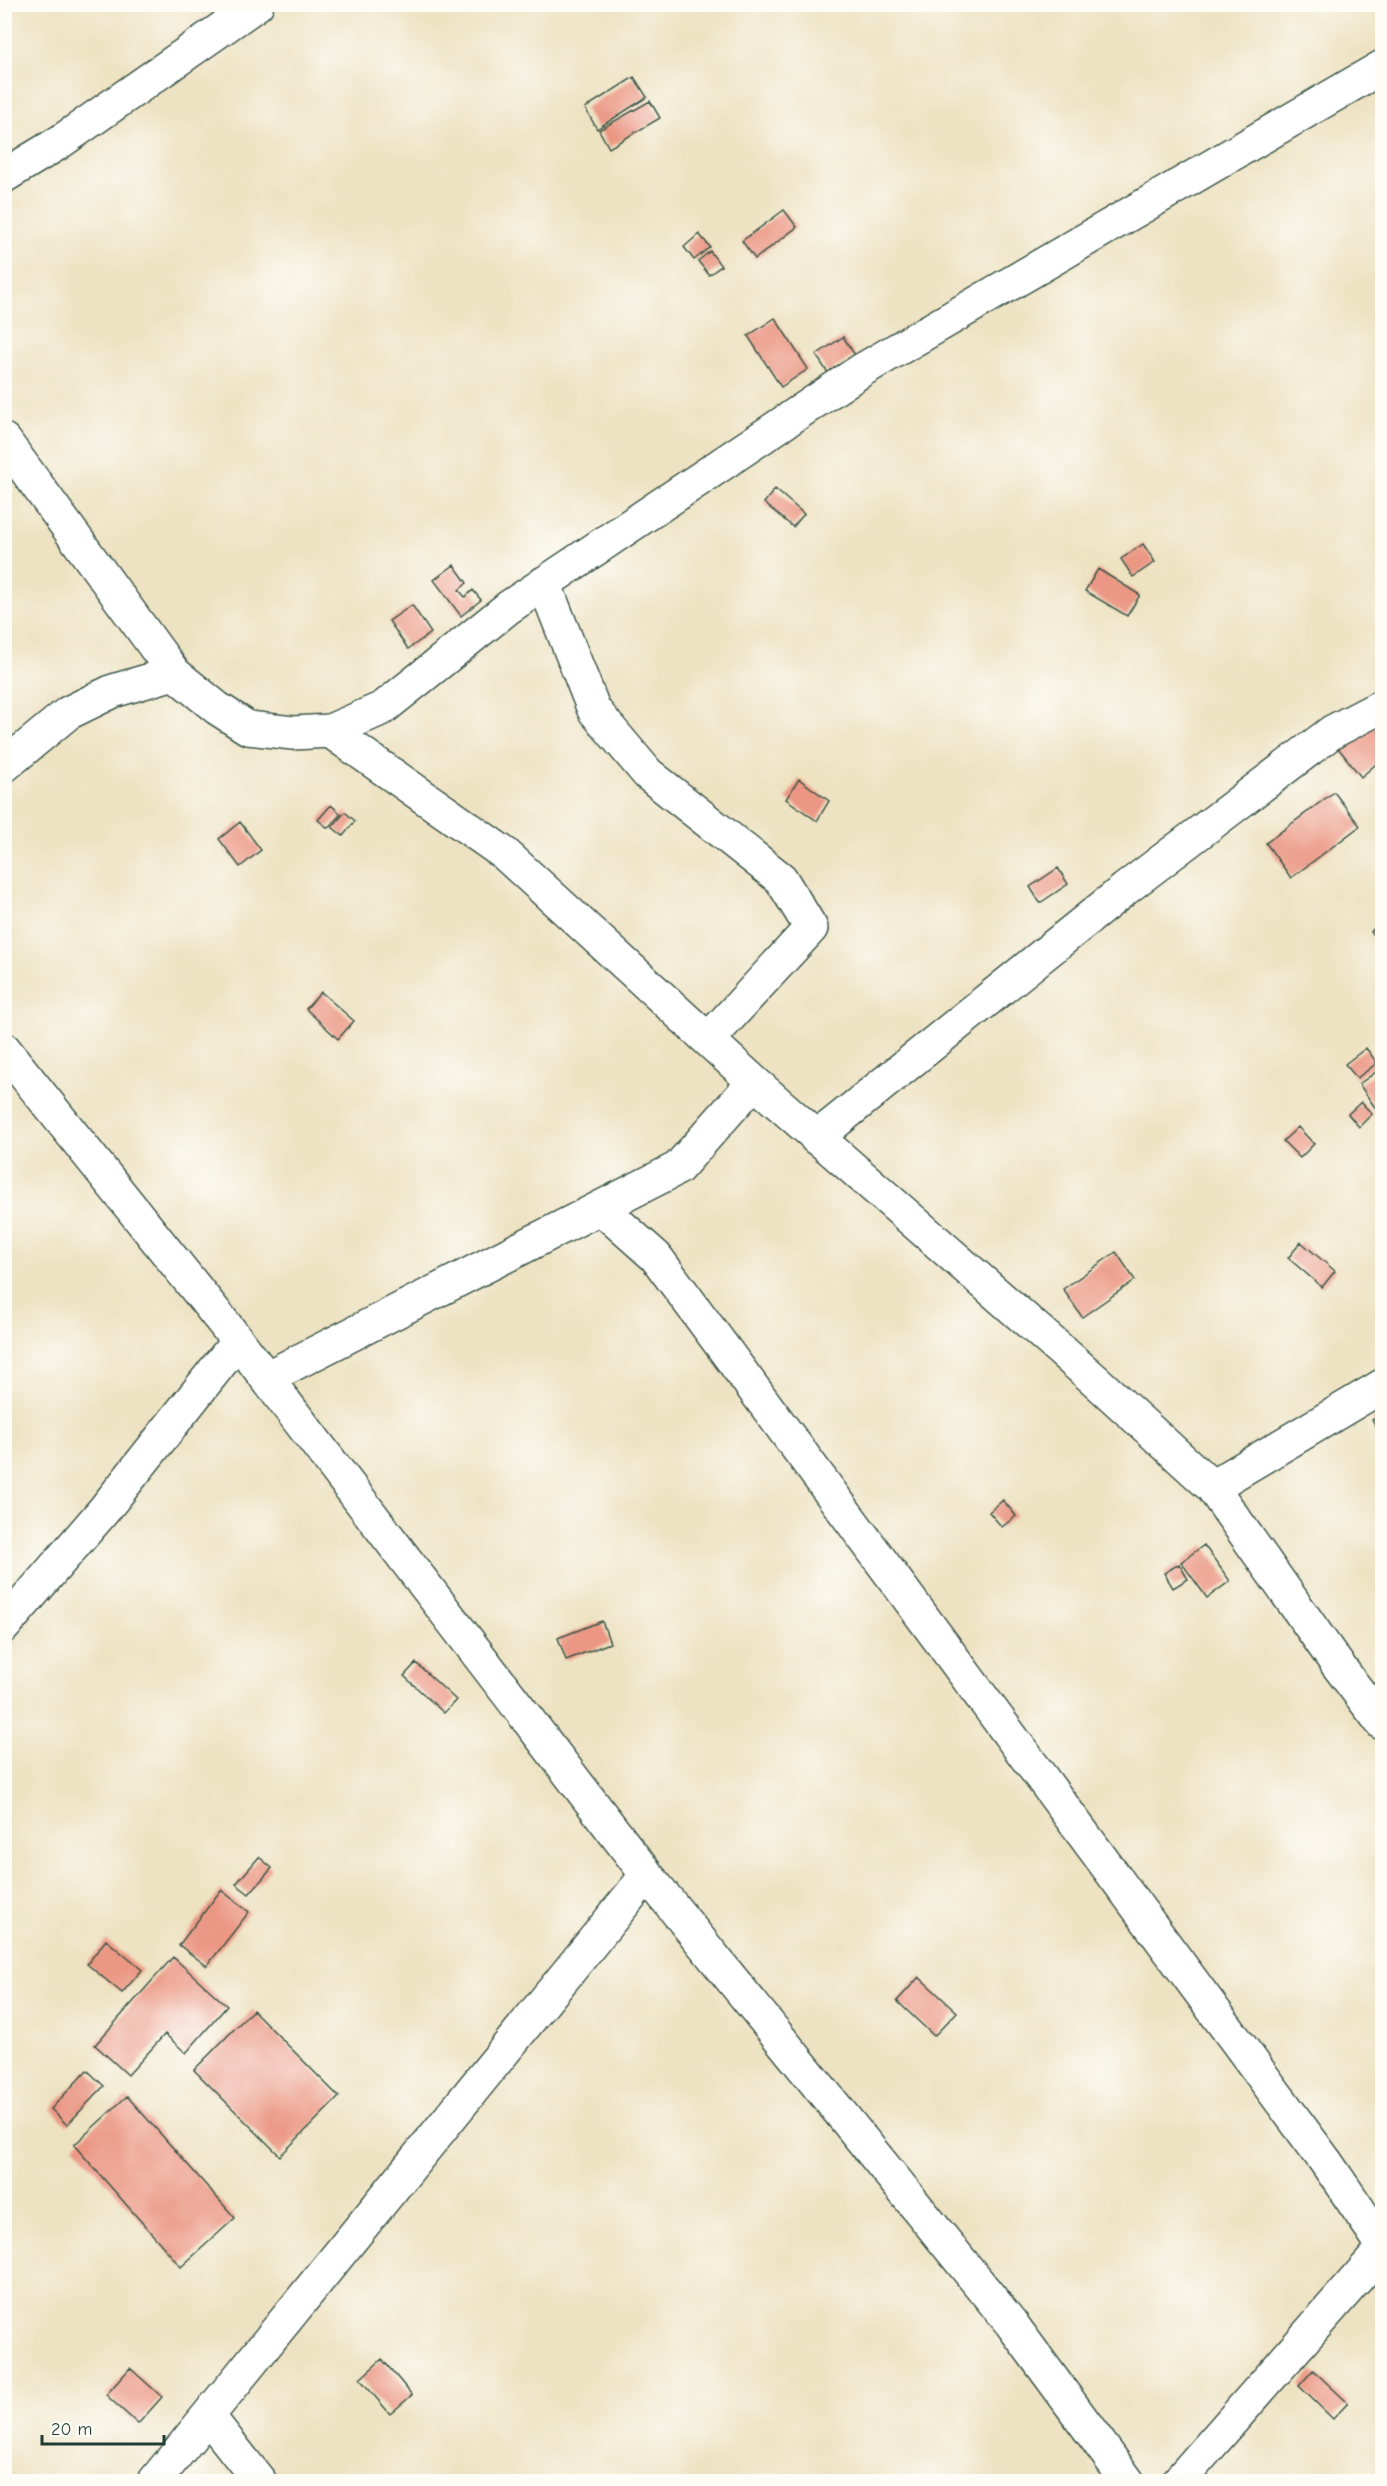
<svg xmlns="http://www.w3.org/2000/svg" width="1387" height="2486" font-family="'Comic Neue',sans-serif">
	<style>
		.building { fill: #eb9784 }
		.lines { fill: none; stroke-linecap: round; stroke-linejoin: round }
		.minor-casing { stroke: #3e5649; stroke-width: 36 }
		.minor { stroke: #fff; stroke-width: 33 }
	</style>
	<rect width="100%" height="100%" fill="#fdfcf7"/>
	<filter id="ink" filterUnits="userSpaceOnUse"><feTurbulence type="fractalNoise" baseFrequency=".0167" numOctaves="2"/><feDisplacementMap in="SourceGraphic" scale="12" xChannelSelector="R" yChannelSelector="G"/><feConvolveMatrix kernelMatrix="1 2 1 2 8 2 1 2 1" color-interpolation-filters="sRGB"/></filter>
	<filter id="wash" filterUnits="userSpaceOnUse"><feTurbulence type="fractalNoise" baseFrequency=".008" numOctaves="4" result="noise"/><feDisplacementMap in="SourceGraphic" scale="24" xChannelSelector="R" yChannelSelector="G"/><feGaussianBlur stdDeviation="1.35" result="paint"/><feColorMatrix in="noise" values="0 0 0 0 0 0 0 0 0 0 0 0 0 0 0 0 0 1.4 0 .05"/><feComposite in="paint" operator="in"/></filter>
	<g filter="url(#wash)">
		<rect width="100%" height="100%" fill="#ede2c1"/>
		<g id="blocks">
			<path class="building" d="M634 77 647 97 597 129 585 108Z
				M650 101 660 118 609 148 599 130Z
				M784 210 797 227 755 259 742 241Z
				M699 234 710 247 694 260 684 247Z
				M710 251 721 266 709 275 698 261Z
				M775 318 808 369 781 387 748 336Z
				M843 337 855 355 828 373 816 355Z
				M775 489 804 514 793 527 764 503Z
				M1143 544 1155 562 1133 577 1121 559Z
				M454 565 467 583 459 590 465 597 473 590 481 600 461 616 434 580Z
				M1098 569 1140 595 1127 616 1085 591Z
				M412 605 431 633 408 649 389 621Z
				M1374 720 1382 731V759L1361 777 1339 749Z
				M799 779 829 801 817 821 786 799Z
				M1334 792 1360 826 1291 878 1266 843Z
				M331 805 341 814 328 828 318 820Z
				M345 812 355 821 343 836 332 827Z
				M240 822 261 850 240 867 219 839Z
				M1058 868 1068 884 1040 903 1030 887Z
				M1382 919V943L1371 932Z
				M321 992 354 1021 338 1039 306 1009Z
				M1366 1048 1377 1063 1357 1078 1345 1064Z
				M1382 1068V1108L1378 1112 1359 1084Z
				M1361 1102 1372 1114 1359 1127 1348 1114Z
				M1298 1127 1314 1144 1300 1158 1283 1141Z
				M1301 1242 1335 1271 1322 1287 1288 1258Z
				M1116 1252 1135 1280 1082 1317 1063 1289Z
				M1382 1414V1438L1372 1420Z
				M1003 1500 1016 1516 1002 1527 989 1512Z
				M1204 1545 1230 1581 1207 1598 1181 1562Z
				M1179 1564 1188 1579 1173 1588 1164 1573Z
				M602 1621 610 1643 566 1660 558 1638Z
				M416 1663 456 1700 444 1713 404 1676Z
				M259 1857 272 1868 249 1894 236 1884Z
				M221 1890 249 1912 207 1966 179 1945Z
				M106 1940 142 1970 122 1993 87 1964Z
				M173 1957 227 2006 186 2053 165 2034 128 2075 95 2045Z
				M919 1977 957 2012 934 2036 897 2001Z
				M253 2010 339 2097 280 2156 194 2070Z
				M87 2070 104 2086 67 2125 51 2109Z
				M127 2096 235 2218 181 2267 74 2145Z
				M382 2359 412 2395 390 2414 360 2379Z
				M130 2368 162 2397 138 2424 106 2395Z
				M1313 2370 1348 2403 1333 2419 1299 2386Z"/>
		</g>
	</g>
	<g filter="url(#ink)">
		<use href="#blocks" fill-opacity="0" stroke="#3e5649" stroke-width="1.5"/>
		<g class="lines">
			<defs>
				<path id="minor" d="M4 176 60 142 257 4
					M4 440 174 673 217 708 248 728 293 733 330 731 383 708 509 607 862 370 1382 67
					M544 583 594 710 648 774 781 879 811 928 708 1040
					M330 731 505 854 754 1082 1096 1381 1212 1487 1337 1664 1382 1723
					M4 766 68 713 113 691 174 673
					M4 1049 238 1341 647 1875 1011 2323 1128 2482
					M816 1138 1125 889 1332 732 1382 706
					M601 1208 656 1257 1326 2162 1382 2244
					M266 1378 678 1168 754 1082
					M1212 1487 1382 1386
					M4 1626 104 1510 238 1341
					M208 2416 260 2482
					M154 2482 647 1875
					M1178 2482 1382 2250"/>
			</defs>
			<use href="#minor" class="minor-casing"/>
			<use href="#minor" class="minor"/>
		</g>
	</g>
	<rect width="1387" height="2486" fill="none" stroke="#fdfcf7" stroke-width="24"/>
	<path d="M42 2435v9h122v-9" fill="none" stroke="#1f3d34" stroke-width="3"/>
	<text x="51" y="2435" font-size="18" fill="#1f3d34" stroke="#fdfcf7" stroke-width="4.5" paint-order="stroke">20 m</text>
</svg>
